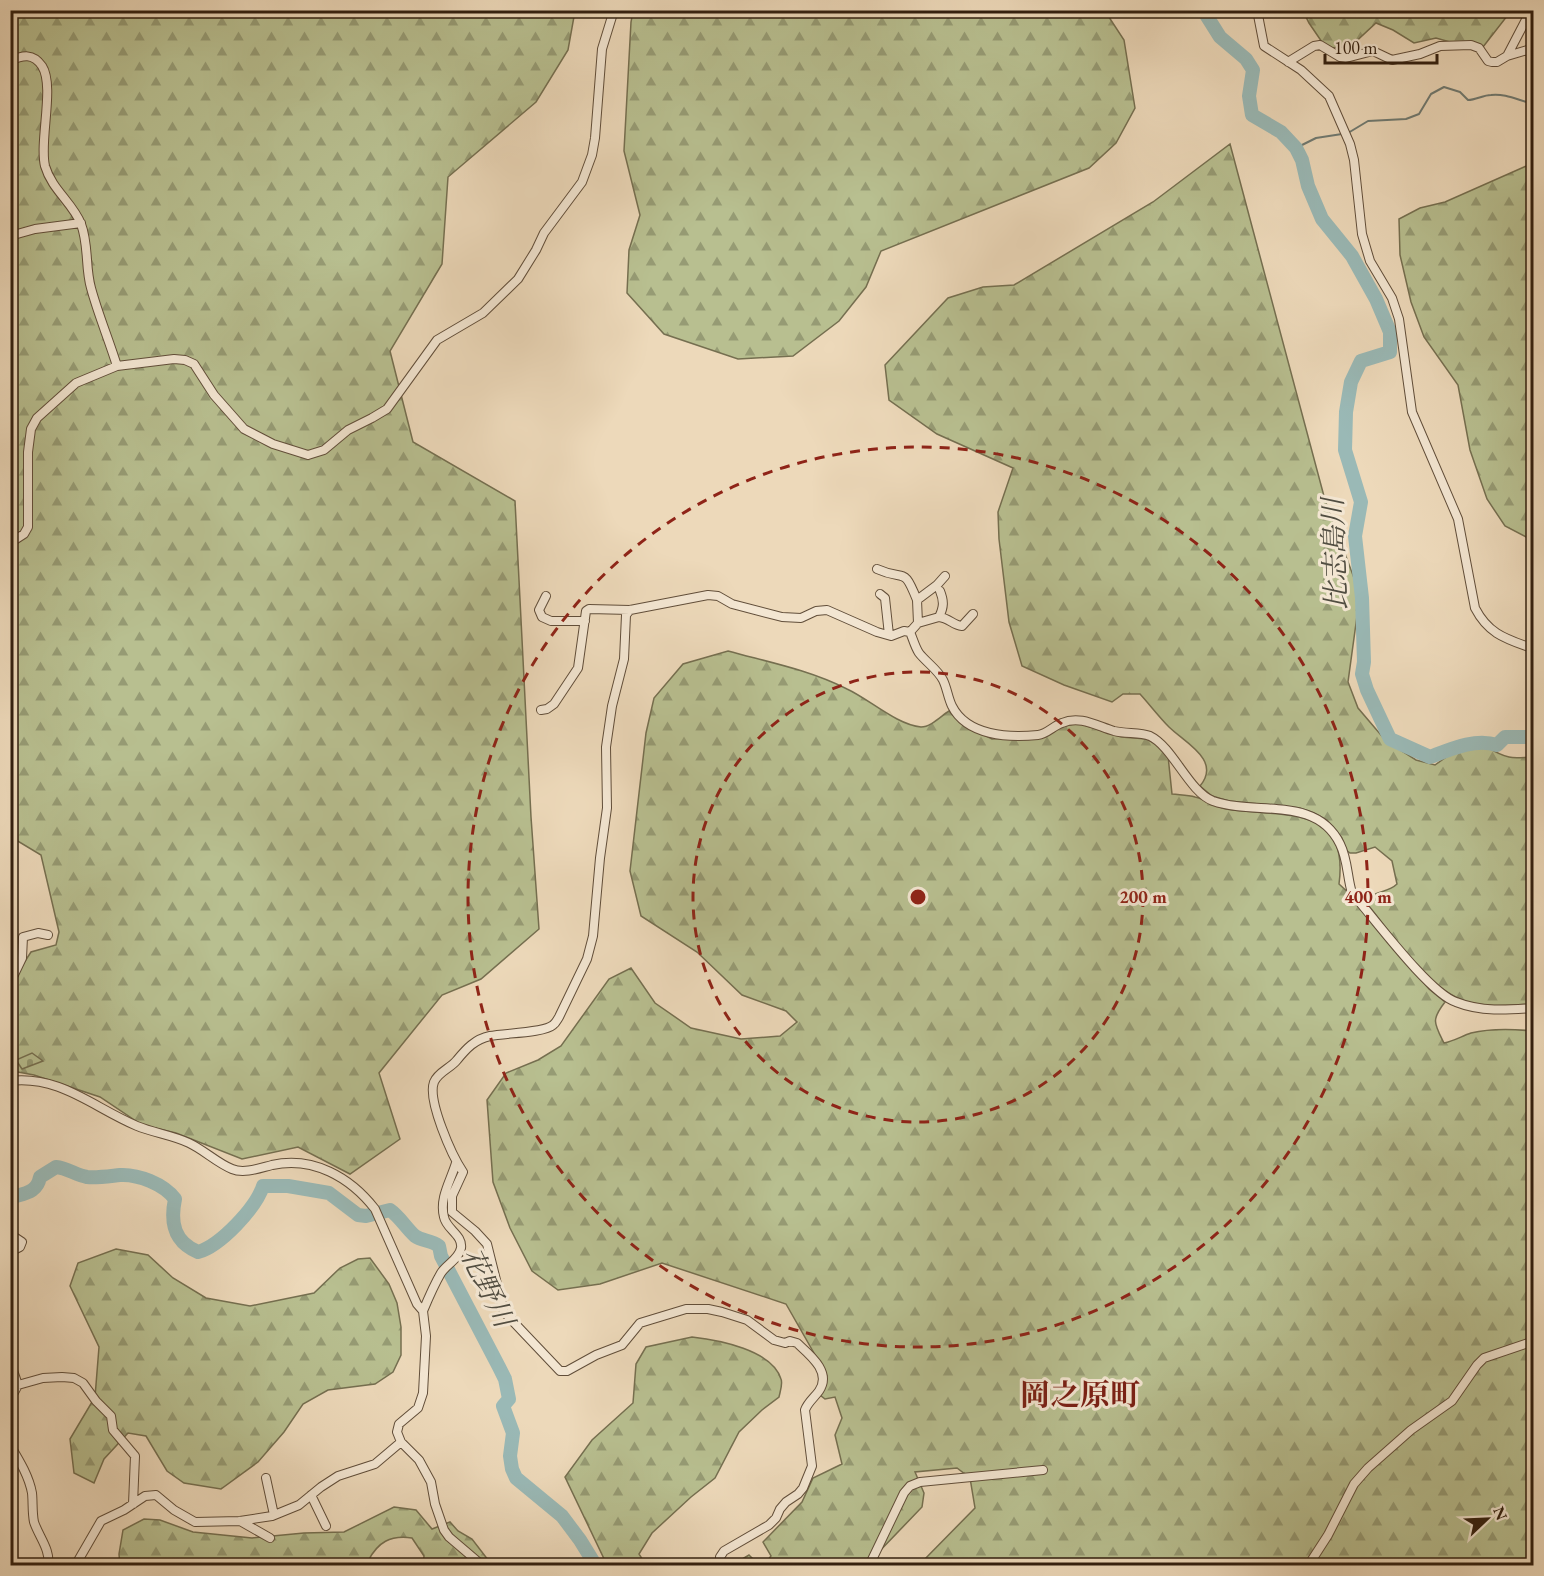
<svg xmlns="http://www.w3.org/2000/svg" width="1544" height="1576" font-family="'EB Garamond','Noto Serif JP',serif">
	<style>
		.forest { fill: url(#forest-firs); stroke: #756f50; stroke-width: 1.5 }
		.cemetery { fill: url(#cemetery-stones); stroke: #756f50; stroke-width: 1.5 }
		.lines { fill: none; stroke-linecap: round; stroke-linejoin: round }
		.stream { stroke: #707b73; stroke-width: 2 }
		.river { stroke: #9ab9b6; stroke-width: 14 }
		.minor-casing { stroke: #614e3a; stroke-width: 10 }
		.minor { stroke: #f3e6d2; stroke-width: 8 }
		.ring { fill: none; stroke: #8f2418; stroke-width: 3; stroke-dasharray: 10 8 }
		.labels { text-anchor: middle; stroke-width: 6; stroke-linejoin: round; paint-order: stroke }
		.water-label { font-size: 28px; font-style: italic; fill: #514d41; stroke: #f3e6d2 }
		.quarter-label { font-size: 30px; font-weight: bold; fill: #7a1f14; stroke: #f3e6d2 }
		.centre { fill: #8f2418; stroke: #f3e6d2; stroke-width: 3 }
		.ring-label { font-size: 18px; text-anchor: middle; font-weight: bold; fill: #8f2418; stroke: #f3e6d2; stroke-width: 6; stroke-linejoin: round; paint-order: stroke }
	</style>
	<defs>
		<pattern id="forest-firs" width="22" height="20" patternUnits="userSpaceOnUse" patternTransform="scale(1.5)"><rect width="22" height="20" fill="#b8bf90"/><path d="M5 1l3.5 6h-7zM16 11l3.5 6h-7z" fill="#969b74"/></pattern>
		<pattern id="cemetery-stones" width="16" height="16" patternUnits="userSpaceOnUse" patternTransform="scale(1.5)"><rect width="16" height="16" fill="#b8bf90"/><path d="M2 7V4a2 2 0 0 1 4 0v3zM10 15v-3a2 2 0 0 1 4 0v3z" fill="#969b74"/></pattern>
	</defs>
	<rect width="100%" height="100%" fill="#edd9ba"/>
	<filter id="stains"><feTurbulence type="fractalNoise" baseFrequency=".00333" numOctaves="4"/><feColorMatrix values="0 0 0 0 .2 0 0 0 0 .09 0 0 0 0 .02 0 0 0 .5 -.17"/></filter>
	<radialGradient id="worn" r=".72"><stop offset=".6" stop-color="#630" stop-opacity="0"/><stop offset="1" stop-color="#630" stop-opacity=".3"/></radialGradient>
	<path class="forest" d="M10 11H575L568 50 536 102 448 177 442 264 390 351 413 442 515 501 531 817 539 929 481 979 442 995 379 1073 400 1139 350 1174 298 1147 242 1159 176 1133 142 1125 100 1097 34 1075 18 1072 11 1075 10 989 14 978 31 952 56 945 59 932 41 855 11 837Z
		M633 11H1105L1124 40 1135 108 1116 143 1089 168 881 251 866 287 839 321 793 356 738 359 664 334 627 293 629 250 640 215 624 151 631 22Z
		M1303 11H1511L1483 47 1457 44 1436 38 1414 43 1393 30 1376 23 1350 47 1326 48 1309 23Z
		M1230 144 1325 500 1360 594 1348 682 1358 708 1386 741 1416 760 1435 765 1449 755 1454 744C1482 733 1484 751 1509 757 1516 759 1525 757 1533 757V1004C1511 1005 1487 1008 1465 1001 1427 988 1393 935 1368 905V898C1377 891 1389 892 1397 884L1392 861 1375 847 1356 853H1350L1346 850 1342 838 1327 820 1314 813 1300 808 1229 801 1212 796 1200 786C1222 760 1184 742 1169 727 1159 717 1150 705 1140 694H1123L1112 702 1064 685 1022 666 1009 622 999 539 998 512 1013 468 937 434 889 400 885 365 948 298 983 287 1014 285 1153 202Z
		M1533 163V547L1528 538 1505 526 1487 499 1470 450 1458 385 1424 337 1411 302 1400 255 1399 219 1420 208 1445 202Z
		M728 651C768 662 810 670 847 689 869 699 897 725 921 727 931 727 941 716 949 711L963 725 992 739 1045 736 1061 727 1078 723 1121 737 1147 739 1156 744 1168 756 1172 794C1180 795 1188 795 1195 797 1206 799 1215 807 1226 809 1281 818 1350 802 1339 884L1352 896 1429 989 1445 1002C1431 1020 1434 1023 1444 1043 1454 1041 1462 1036 1471 1033 1492 1028 1513 1029 1533 1031V1565H919L975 1508 970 1478 957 1468 915 1472 924 1493 922 1507 873 1558 868 1565H764L771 1556 763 1542 802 1502 813 1478 842 1464 835 1435 842 1418 835 1397 825 1399 820 1395 825 1387 827 1376 786 1304 662 1263 600 1284 558 1290 532 1271 510 1228 493 1182 487 1100 506 1073 538 1060 561 1046 609 979 631 968 655 1003 691 1028 741 1039 780 1036 797 1022 786 1011 742 995 697 952 641 916 630 871 646 733 654 698 683 664Z
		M116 1249 148 1255 173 1278 206 1298 250 1306 314 1293 340 1268 358 1259 370 1258 389 1284 397 1303 401 1327V1355L393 1372 375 1384 328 1390 303 1404 284 1432 258 1462 221 1489 184 1483 167 1471 146 1436 128 1433 104 1459 94 1483 74 1473 70 1439 95 1397 99 1347 70 1286 78 1263Z
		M692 1337C719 1340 772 1350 781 1379 783 1384 780 1392 779 1397L762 1410 739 1432 715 1478 691 1497 652 1533 639 1554 646 1565H607L565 1477 592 1440 633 1403 636 1364 646 1347Z
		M394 1507 416 1510 432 1529 450 1522 458 1531 472 1539 492 1565H423L424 1556 412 1538C390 1535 378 1542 368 1561L370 1565 120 1566 119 1554 123 1530 144 1519 160 1520 193 1532 252 1538 304 1533 344 1532Z
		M749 1555 759 1565H732Z"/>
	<path class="cemetery" d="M32 1053 43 1061 22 1069 16 1060Z"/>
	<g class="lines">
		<path class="stream" d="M1348 133 1368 121 1406 119 1419 114 1431 94 1444 87 1460 92 1468 100C1476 100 1483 95 1491 95 1505 93 1520 101 1534 104
			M1296 148 1316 138 1342 134"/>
		<path class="river" d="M1203 10 1220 37 1246 59 1253 70 1249 96 1252 115 1281 132 1296 148 1302 160 1308 186 1322 219 1352 256 1376 299 1390 332V352L1361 361 1351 382 1346 412 1345 450 1361 502 1355 536 1362 598 1364 662 1362 674 1367 690 1390 739 1430 757C1451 749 1475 738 1497 745L1505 737H1534
			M10 1198C25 1193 37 1193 40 1177L56 1167C67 1168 76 1175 87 1177 97 1178 110 1176 120 1175 138 1174 164 1184 175 1199 170 1223 174 1242 198 1252 220 1246 256 1208 263 1186H288L329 1193 358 1215 366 1216 390 1210C400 1217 406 1228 415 1236 422 1241 431 1240 439 1246L441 1256 499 1367 505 1379 509 1399 503 1406 513 1433 510 1456 512 1469 516 1478 562 1516 580 1540 596 1566"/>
		<defs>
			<path id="minor" d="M1257 10 1264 46 1301 70 1329 96 1350 144 1354 160 1362 234 1370 261 1392 298 1399 319 1412 412 1458 519 1475 608C1489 635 1507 639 1534 649
				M1507 56 1531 10
				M10 61C23 55 33 53 42 66 55 86 39 141 45 166 52 190 73 203 81 224 89 245 85 267 91 288 98 314 109 340 117 366
				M1288 62 1314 46 1320 45 1340 57 1346 58 1373 51 1392 60 1420 54 1440 46 1471 45 1479 48 1488 61 1492 62H1497L1507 56 1534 48
				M10 236 35 229 81 223
				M10 543 24 534 28 527V452L31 429 37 418 76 383 117 366 174 359 185 360 194 364 214 395 244 429 273 444 308 455 324 450 348 430 372 418 387 409 437 340 483 313 518 279 536 250 544 233 582 182 592 155 595 138 602 49 614 10
				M877 569C906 582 903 565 917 600
				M880 594 885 598 889 635
				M546 596 539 610 542 617 551 621H585
				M630 610 626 615 624 659 612 706 606 747 607 808 600 858 593 936 587 959 559 1017C557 1020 556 1023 553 1025 544 1033 504 1033 490 1036 475 1039 466 1049 457 1060 451 1068 438 1072 434 1082 427 1100 452 1156 463 1172L452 1196V1212L475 1231 487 1244 504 1312 560 1371H567L596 1355 622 1345 640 1323 686 1309H708L722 1312 747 1320 774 1340 785 1343 790 1341 797 1343C810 1355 832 1372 819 1391 814 1398 808 1402 805 1410L812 1466 803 1488 798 1494 786 1502 780 1509 776 1518 769 1525 724 1551 720 1557 721 1566
				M939 617C949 618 953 625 962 626L973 614
				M918 623 939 617C944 607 944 601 940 591
				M910 632 918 623 917 600 937 585 945 576
				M541 710 547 709 554 704 578 668 586 611 589 609 630 610 708 595 718 596 732 604 782 617 801 618 816 611 827 610 877 632 891 636 904 631 910 632C913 639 915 647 919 653 926 662 938 670 943 680 947 688 948 698 952 706 967 736 1009 738 1038 735 1047 734 1053 726 1062 723 1080 715 1097 726 1114 731 1126 734 1140 732 1150 736 1173 747 1189 792 1213 801 1256 816 1316 795 1340 844 1348 860 1347 877 1352 893 1374 918 1429 993 1456 1002 1481 1012 1507 1010 1534 1008
				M10 983 22 958 23 937 38 933 48 935
				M10 1081C60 1075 94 1108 137 1126 154 1133 172 1135 189 1143 204 1150 217 1163 232 1169 244 1174 260 1168 272 1165 313 1156 350 1177 375 1209L417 1304 423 1311 426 1336 423 1393 418 1408 399 1424 397 1432 401 1442 419 1460 431 1482 435 1504 444 1530 449 1537 483 1566
				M10 1234 22 1242 20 1247 10 1252
				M423 1311C428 1299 434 1285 441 1273 447 1264 459 1259 461 1248 463 1235 446 1229 444 1217 439 1198 451 1180 456 1163
				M10 1362 18 1385 10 1400
				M18 1385 43 1378 62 1377 74 1378 83 1383 96 1401 111 1416 113 1430 135 1456 133 1504
				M10 1445C19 1460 29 1476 32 1493 33 1502 32 1512 34 1522 39 1537 51 1550 48 1566
				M266 1478 274 1515
				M311 1495 326 1526
				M240 1521 270 1538
				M75 1566 101 1521 124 1510 145 1496 156 1495 174 1510 195 1522 240 1521 272 1516 299 1505 321 1487 338 1476 375 1464 401 1442
				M869 1566 904 1493 910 1486 920 1482 1043 1470
				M1308 1566 1328 1535 1354 1484 1368 1468 1411 1430 1452 1401 1477 1365 1484 1358 1534 1341"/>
		</defs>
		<use href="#minor" class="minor-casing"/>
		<use href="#minor" class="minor"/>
	</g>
	<g class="ring">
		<circle cx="918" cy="897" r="225"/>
		<circle cx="918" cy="897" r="450"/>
	</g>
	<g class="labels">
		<g class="water-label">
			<text transform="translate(1334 554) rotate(-92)" y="10">比志島川</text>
			<text transform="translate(488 1287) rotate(64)" y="10">花野川</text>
		</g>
		<g class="quarter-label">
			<text x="1080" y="1405">岡之原町</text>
		</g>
	</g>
	<circle cx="918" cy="897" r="9" class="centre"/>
	<g class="ring-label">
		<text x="1143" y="903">200 m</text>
		<text x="1368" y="903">400 m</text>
	</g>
	<rect width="1544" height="1576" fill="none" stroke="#edd9ba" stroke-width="36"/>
	<rect x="12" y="12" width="1520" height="1552" fill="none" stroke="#321f0f" stroke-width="3"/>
	<rect x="18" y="18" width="1508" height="1540" fill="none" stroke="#321f0f" stroke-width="1.5"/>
	<g transform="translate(1487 1519) rotate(67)" stroke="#f3e6d2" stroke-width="4.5" paint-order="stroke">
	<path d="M0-4.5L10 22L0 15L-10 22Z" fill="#321f0f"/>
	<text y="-9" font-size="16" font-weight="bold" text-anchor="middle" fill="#321f0f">N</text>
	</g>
	<path d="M1325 54v9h112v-9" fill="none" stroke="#321f0f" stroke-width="3"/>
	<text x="1334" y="54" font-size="18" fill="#321f0f" stroke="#f3e6d2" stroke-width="4.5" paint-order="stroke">100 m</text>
	<rect width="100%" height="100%" filter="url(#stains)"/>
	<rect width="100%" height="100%" fill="url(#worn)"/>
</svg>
